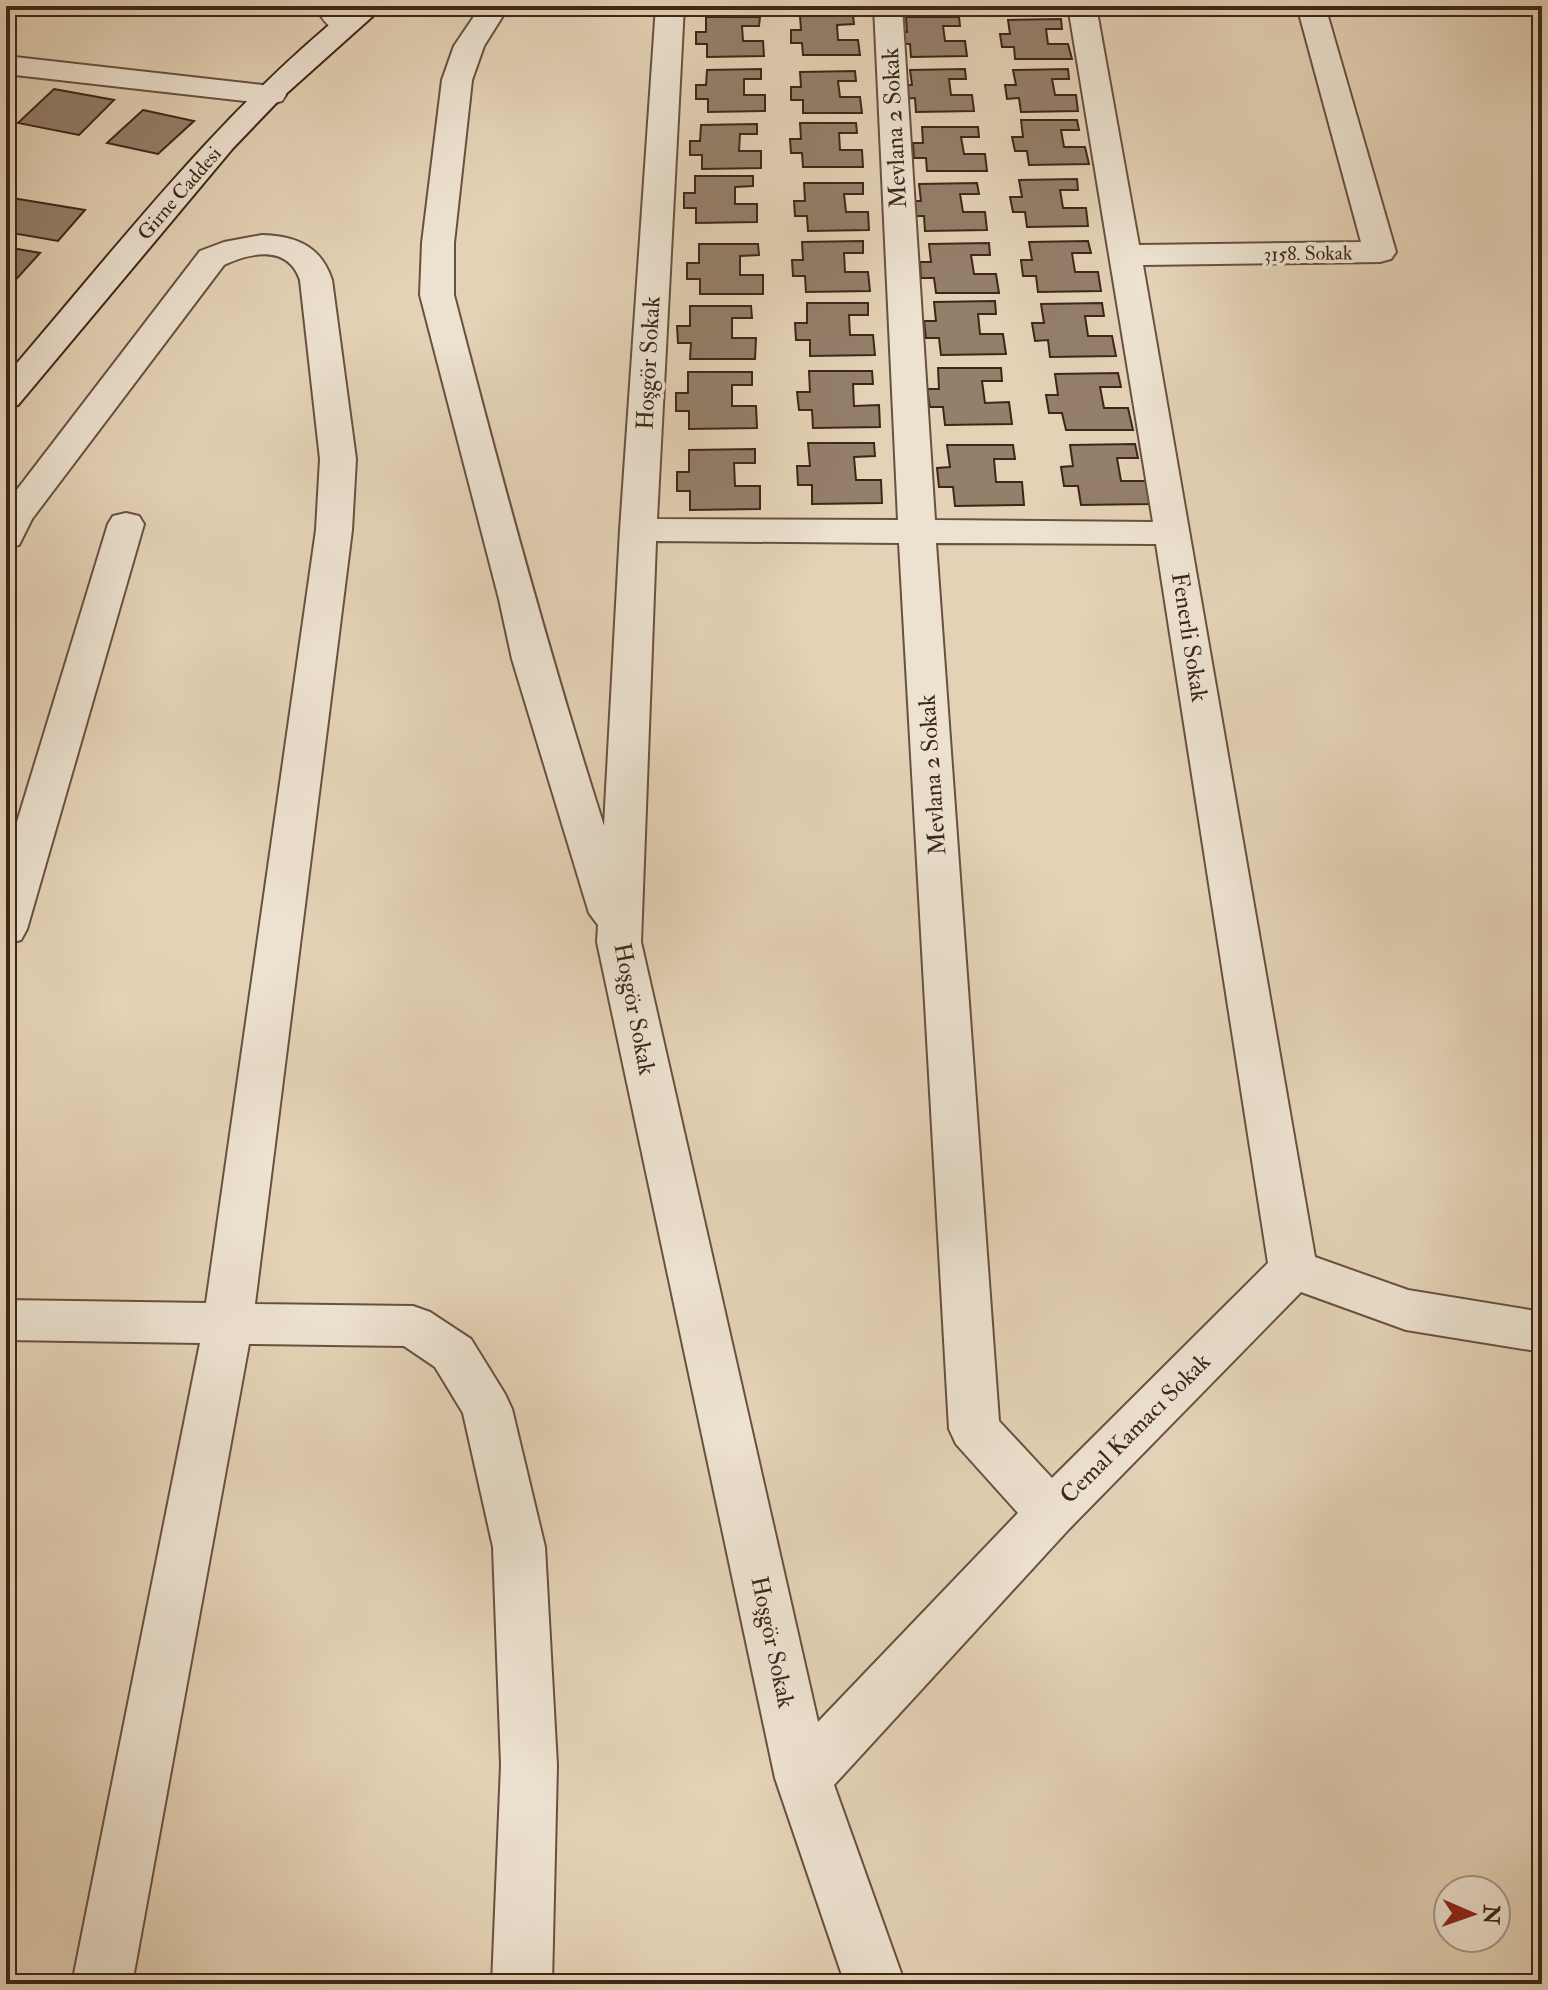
<svg xmlns="http://www.w3.org/2000/svg" width="1548" height="1990" font-family="'IM FELL Double Pica',serif">
	<style>
		.building { fill: #947f6b; stroke: #3e2619; stroke-width: 2 }
		.lines { fill: none; stroke-linecap: round; stroke-linejoin: round }
		.street-casing { stroke: #685140; stroke-width: 4 }
		.secondary-casing { stroke: #3e2619; stroke-width: 4 }
		.street { fill: #ede2d0; fill-rule: evenodd }
		.secondary { fill: #ede2d0; fill-rule: evenodd }
		.labels { text-anchor: middle; stroke-width: 7; stroke-linejoin: round; paint-order: stroke }
		.far-street-label { font-size: 20px; fill: #3e2619; stroke: #ede2d0 }
		.street-label { font-size: 24px; fill: #3e2619; stroke: #ede2d0 }
	</style>
	<rect width="100%" height="100%" fill="#e4d2b6"/>
	<filter id="stains"><feTurbulence type="fractalNoise" baseFrequency=".0025" numOctaves="4"/><feColorMatrix values="0 0 0 0 .2 0 0 0 0 .09 0 0 0 0 .02 0 0 0 .5 -.17"/></filter>
	<radialGradient id="worn" r=".72"><stop offset=".6" stop-color="#630" stop-opacity="0"/><stop offset="1" stop-color="#630" stop-opacity=".3"/></radialGradient>
	<path class="building" d="M853 15 854 24 837 25 838 40H858L860 55H803L802 43H791V30H801L800 16Z
		M706 17H760L759 26H742L743 41H763L764 56 707 57V44H696V32H706Z
		M906 17H959L960 26H943L945 41H965L967 56 911 57 910 44H898L897 32H907Z
		M1061 19 1062 29H1046L1048 44H1068L1072 59H1015L1014 47H1002L1000 34H1010L1008 20Z
		M761 69V79H744V95H765V111L708 112V99H696V85H706L707 70Z
		M965 69 966 79H949L951 95H972L974 111 916 112 915 98 903 99 902 85H912L910 70Z
		M1068 69 1069 79H1052L1055 95H1076L1078 111 1021 112 1019 98 1007 99 1005 85H1016L1013 70Z
		M855 71 856 81H838L840 97H860L862 113H803V100H791V87H801L800 72Z
		M54 89 114 100 79 135 18 123Z
		M143 110 194 121 158 154 107 143Z
		M1021 120H1077L1079 130H1061L1064 147H1085L1089 164 1029 165 1027 151H1015L1012 137H1023Z
		M800 123H856L857 133H839L840 150H862L863 167H803L802 153H791L790 139H801Z
		M757 124V134H740L739 151H761V168L702 169V155H690V141H700L701 125Z
		M922 127H978L979 137H961L964 154H985L987 171H927L926 158H914L913 143H923Z
		M695 176H753V186L735 187V204H757V222L696 223V208H684V193H695Z
		M1077 179 1078 190H1060L1063 208H1086L1088 226 1027 227 1025 212H1013L1010 197H1022L1019 180Z
		M804 183H863V194H844L846 212H868L869 230 808 231 807 216H795L794 201H805Z
		M977 183 979 194H960L963 212H985L987 230 925 231 924 216H912L910 201H921L919 184Z
		M6 197 85 210 58 241 6 232Z
		M863 241V253H844L845 272H868L870 291 806 292 805 276H793L792 260H803L802 242Z
		M1088 241 1091 253H1072L1075 272H1098L1101 291 1038 292 1036 276H1023L1021 260H1032L1029 242Z
		M989 243 990 255H971L974 274H996L999 293H936L934 278H921L920 262H931L929 244Z
		M699 244H758L759 255 740 256V275H763V294H700V279H687V263H699Z
		M6 247 40 253 11 285 6 284Z
		M995 301 996 314H978L980 334H1003L1006 354 941 355 939 338H926L924 321H936L934 302Z
		M807 303H868V315H849L850 335H873L875 355 810 356V340H796L795 323H807Z
		M1102 303 1104 316H1085L1088 336H1112L1116 356 1050 357 1048 340 1035 341 1032 323H1044L1041 304Z
		M690 306H751L752 318H732V338H756L755 359H690L691 343H678L677 326H690Z
		M938 368H1001L1002 381H982L985 403 1009 402 1012 424 945 425 943 407H930L927 389H939Z
		M809 371H872L873 384H853L854 406 879 405 880 427 813 428 812 410H799L797 392H810Z
		M688 372H752V385H732V406H756L757 428 689 429V411H676V393H688Z
		M1118 373 1121 387H1100L1104 408H1128L1133 430H1066L1062 413H1049L1046 395H1058L1055 374Z
		M808 443H874L875 456 854 457 856 480H881L882 503 812 504V485H798L797 466H810Z
		M1135 444 1138 458H1117L1121 481H1146L1150 504 1081 505 1078 486H1064L1061 467 1073 466 1070 445Z
		M947 445H1013L1015 459H994L996 482H1022L1024 505 955 506 953 487H939L937 468 950 467Z
		M755 449V463H734L735 486H760V509L690 510V491H677V472H689V450Z"/>
	<g class="lines">
		<defs>
			<path id="street" d="M314 6H343L358 26 354 32C333 37 325 22 314 6Z
				M481 6H509L484 46 472 80 454 243V295C500 473 548 651 604 826L620 530 656 6H684L657 519 898 520 874 6H902L935 520 1153 522 1068 6H1096L1139 245 1361 242 1297 6H1325L1396 252 1391 259 1380 262 1143 265 1315 1257 1408 1290 1542 1312V1352L1406 1330 1301 1292 1069 1529 834 1785 905 1984H845L775 1778 597 942 598 925 589 913 512 659 499 599 420 295 422 243 442 80 454 46ZM656 541 899 543 949 1429 956 1444 1018 1513 818 1722 641 942ZM936 543 1156 544 1268 1263 1052 1478 999 1421Z
				M6 56 271 86 282 89 286 95 282 101 271 104 6 74Z
				M262 235C296 236 321 246 332 280L356 459 352 530 255 1304 413 1306 430 1312 471 1339 505 1394 512 1409 545 1547 557 1765 552 1984H492L501 1765 493 1547 463 1413 435 1367 404 1346 249 1344 132 1984H72L200 1343 6 1340V1300L206 1303 316 530 320 459 300 280C288 245 251 252 224 265L32 519 19 545 6 548V504L200 251 224 242Z
				M126 513 139 516 144 524 27 929 21 940 6 944V858L108 524 113 516Z"/>
			<path id="secondary" d="M352 6H384L279 100 233 148 18 405 6 408V376C117 247 219 113 352 6Z"/>
		</defs>
		<use href="#street" class="street-casing"/>
		<use href="#secondary" class="secondary-casing"/>
		<use href="#street" class="street"/>
		<use href="#secondary" class="secondary"/>
	</g>
	<g class="labels">
		<g class="far-street-label">
			<text transform="translate(179 193) rotate(-49)" y="7">Girne Caddesi</text>
			<text transform="translate(1308 253) rotate(-1)" y="7">3158. Sokak</text>
		</g>
		<g class="street-label">
			<text transform="translate(894 128) rotate(-93)" y="8">Mevlana 2 Sokak</text>
			<text transform="translate(648 363) rotate(-87)" y="8">Hoşgör Sokak</text>
			<text transform="translate(1190 637) rotate(81)" y="8">Fenerli Sokak</text>
			<text transform="translate(932 775) rotate(-94)" y="8">Mevlana 2 Sokak</text>
			<text transform="translate(635 1009) rotate(79)" y="8">Hoşgör Sokak</text>
			<text transform="translate(1135 1428) rotate(-45)" y="8">Cemal Kamacı Sokak</text>
			<text transform="translate(773 1642) rotate(78)" y="8">Hoşgör Sokak</text>
		</g>
	</g>
	<rect width="1548" height="1990" fill="none" stroke="#e4d2b6" stroke-width="32"/>
	<rect x="8" y="8" width="1532" height="1974" fill="none" stroke="#3e2619" stroke-width="4"/>
	<rect x="16" y="16" width="1516" height="1958" fill="none" stroke="#3e2619" stroke-width="2"/>
	<g transform="translate(1472 1914) rotate(92)"><circle r="38" fill="#ede2d0" stroke="#a79787" stroke-width="2"/>
	<path d="M0-6L14 30L0 20L-14 30Z" fill="#8f2418"/>
	<text y="-12" font-size="22" font-weight="bold" text-anchor="middle" fill="#3e2619">N</text>
	</g>
	<rect width="100%" height="100%" filter="url(#stains)"/>
	<rect width="100%" height="100%" fill="url(#worn)"/>
</svg>
